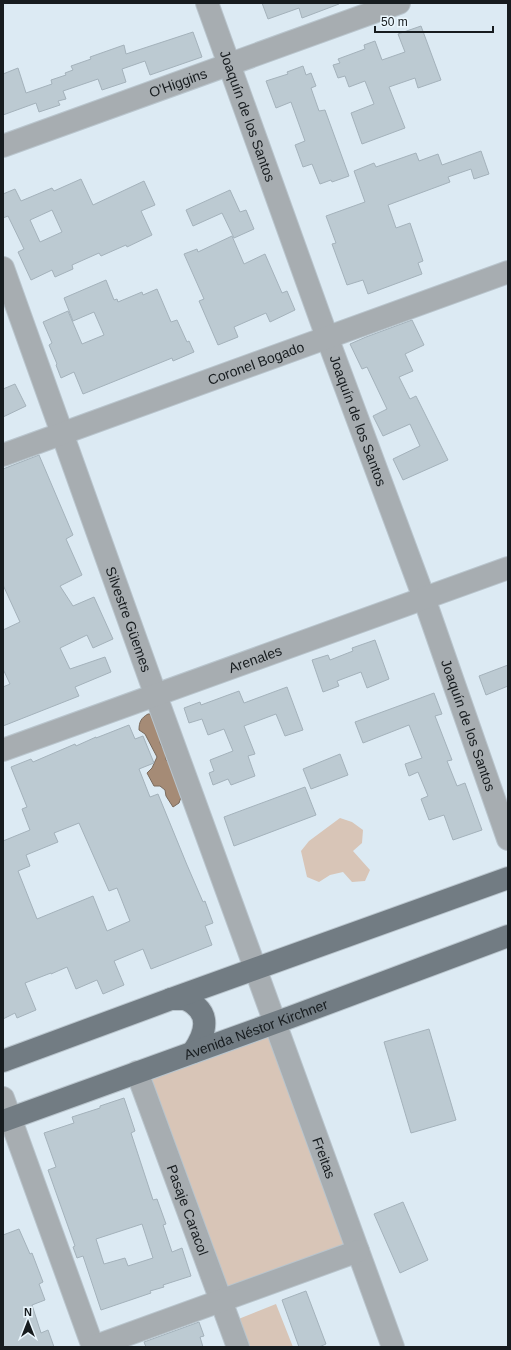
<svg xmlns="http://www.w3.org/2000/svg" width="511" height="1350" font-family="Arial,sans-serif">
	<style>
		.green { fill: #d8c5b7 }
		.water { fill: #a58b76; stroke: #7a6a5c }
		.building { fill: #bccad2; stroke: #a4b2bb; fill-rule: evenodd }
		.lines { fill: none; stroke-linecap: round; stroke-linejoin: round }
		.minor-casing { stroke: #b9c5cd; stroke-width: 24 }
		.major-casing { stroke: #b9c5cd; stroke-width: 24 }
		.minor { stroke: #a7adb1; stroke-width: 22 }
		.major { stroke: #727c83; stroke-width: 22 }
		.labels { text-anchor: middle; stroke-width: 3; stroke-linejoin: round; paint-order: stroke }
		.street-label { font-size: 14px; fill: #171c1f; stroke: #ebf7fe }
	</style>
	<rect width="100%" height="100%" fill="#dceaf3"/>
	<path class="green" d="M340 818 352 822 363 830 362 843 353 851 370 870 365 881 352 882 343 872 330 875 319 882 307 877 301 851 309 841Z
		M272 1028 351 1248 223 1295 142 1074Z
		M276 1304 293 1347H246L236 1320Z"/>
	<path class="water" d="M148 714H155L162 730 160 743 166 754V760L171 764 185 786 179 803 173 807 166 796 165 790 160 786H154L147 773 152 768 157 757 145 734 139 730C139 722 141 718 148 714Z"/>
	<path class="building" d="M262 3H339V4L302 18 299 8 268 19Z
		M421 26 441 80 418 88 415 78 389 87 405 128 362 144 351 113 374 104 365 81 349 87 345 76 338 78 333 65 340 63 338 59 365 49 364 45 375 41 382 60 405 52 398 34Z
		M193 32 202 57 150 75 145 61 122 69 126 82 102 90 98 79 63 91 66 99 58 101 60 105 39 112 36 103 3 115V74L18 68 26 93 52 84 51 80 66 75 65 73 73 70 71 66 91 59 90 57 124 45 126 54Z
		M303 66 306 75 311 73 316 86 311 88 319 111 325 110 349 176 332 182 331 180 320 184 312 164 303 167 295 145 305 141 291 102 276 108 266 81 288 74 287 72Z
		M481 151 489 174 474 179 471 169 448 177 450 182 388 205 396 228 410 223 423 261 418 263 422 274 368 294 363 280 347 285 332 244 336 243 326 216 365 202 354 171 374 163 376 167 416 153 419 161 438 154 442 165Z
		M81 179 93 205 144 181 155 205 141 211 152 235 127 247 126 245 101 256 99 253 72 265 73 269 55 277 52 270 31 280 18 252 24 249 8 216 3 218V194L15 189 21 201 52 188 54 191ZM52 210 62 232 40 242 30 220Z
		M230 190 240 212 246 210 254 229 234 238 222 213 193 226 186 210Z
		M232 236 244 264 265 254 282 293 287 291 295 310 270 322 266 313 234 327 238 337 218 345 199 301 204 299 184 254 197 249 198 252Z
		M106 280 114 300 117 299 118 302 142 292 143 295 157 289 171 322 177 320 187 342 189 341 194 352 173 361 172 358 83 394 74 372 61 378 56 365 57 364 49 345 52 343 43 322 68 311 82 344 104 335 94 312 73 321 64 298Z
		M412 320 424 345 405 354 413 371 399 377 410 399 416 396 448 460 403 480 393 459 420 446 410 424 383 436 373 416 387 409 367 367 362 369 350 344 366 337Z
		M15 384 26 406 3 417V389Z
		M39 455 73 535 66 539 82 575 60 586 73 606 94 597 113 639 93 648 87 635 60 648 70 669 105 657 111 672 75 687 79 696 3 726V687L10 684 3 669V630L20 622 3 585V469Z
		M375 640 389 679 367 688 361 672 337 681 339 686 323 692 312 660 328 655 330 660 353 651 352 648Z
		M508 665V686L486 695 479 676Z
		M287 687 303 730 285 736 276 714 244 726 255 754 248 756 255 776 231 785 228 779 213 785 209 773 214 771 210 760 233 751 224 729 208 735 202 719 189 723 184 708 200 702 201 705 239 691 244 703Z
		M434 693 442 714 435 716 452 760 447 761 457 786 465 783 482 830 453 840 444 815 429 820 421 799 428 796 418 772 409 776 405 764 422 758 409 725 363 743 355 722Z
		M129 725 135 739 143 736 154 763 139 769 150 797 158 794 187 865 203 902 205 901 213 923 205 926 212 945 151 969 143 949 114 961 124 985 103 994 97 980 76 989 67 967 51 974V973L25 983 36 1010 17 1018 15 1013 3 1019V841L30 830 22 809 27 807 11 767 31 759 33 762 75 744 76 746 96 737V738ZM79 823 109 891 117 888 130 921 107 931 93 896 37 919 18 871 30 866 26 855 58 842 54 833Z
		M340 754 348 775 311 789 303 769Z
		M305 787 316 815 234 846 224 817Z
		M429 1029 456 1120 411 1133 384 1042Z
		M124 1098 135 1131 131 1133 153 1200 157 1199 166 1224 163 1225 172 1252 182 1248 191 1276 163 1285 164 1287 150 1291 151 1293 101 1310 83 1256 77 1258 73 1247 75 1246 48 1170 56 1167 44 1133 74 1123 72 1117 100 1108V1106ZM142 1224 153 1258 128 1266 125 1258 104 1264 96 1239Z
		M403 1202 428 1260 400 1273 374 1214Z
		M19 1229 30 1254 32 1253 43 1282 39 1284 45 1300 32 1305 41 1333 48 1330 54 1347H3V1235Z
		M306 1291 326 1344 319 1347H299L282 1300Z
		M199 1322 204 1336 200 1337 203 1347H146L144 1342Z"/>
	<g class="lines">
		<defs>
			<g id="minor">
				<path id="s1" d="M207 3 327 337 424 598 508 839"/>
				<path id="s2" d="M3 146 399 3"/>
				<path id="s3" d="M3 268 156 696 393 1347"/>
				<path id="s4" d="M3 455 508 272"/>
				<path id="s5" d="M3 750 508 568"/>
				<path id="s6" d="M137 1072 238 1347"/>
				<path d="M3 1098 93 1347"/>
				<path d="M93 1347 358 1251"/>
			</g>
			<g id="major">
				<path d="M171 999C175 999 179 999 183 999 189 1000 193 1003 197 1007 211 1020 202 1039 193 1052"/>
				<path d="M3 1061 171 999 508 878"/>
				<path id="s7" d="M3 1121 291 1017 508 936"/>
			</g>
		</defs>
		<use href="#minor" class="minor-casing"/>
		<use href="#major" class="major-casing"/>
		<use href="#minor" class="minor"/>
		<use href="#major" class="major"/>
	</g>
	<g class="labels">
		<g class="street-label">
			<text dy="5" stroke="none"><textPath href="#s2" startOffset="186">O'Higgins</textPath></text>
			<text dy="5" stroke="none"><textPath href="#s1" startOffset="120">Joaquín de los Santos</textPath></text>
			<text dy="5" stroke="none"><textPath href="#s4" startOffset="269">Coronel Bogado</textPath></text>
			<text dy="5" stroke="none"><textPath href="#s1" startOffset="444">Joaquín de los Santos</textPath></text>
			<text dy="5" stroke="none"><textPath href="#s3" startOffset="373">Silvestre Güemes</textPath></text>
			<text dy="5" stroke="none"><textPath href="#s5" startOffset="268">Arenales</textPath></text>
			<text dy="5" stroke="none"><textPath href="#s1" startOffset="768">Joaquín de los Santos</textPath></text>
			<text dy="5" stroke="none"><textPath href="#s7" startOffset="269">Avenida Néstor Kirchner</textPath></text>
			<text dy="5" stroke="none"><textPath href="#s3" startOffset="946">Freitas</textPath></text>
			<text dy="5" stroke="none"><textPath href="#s6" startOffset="147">Pasaje Caracol</textPath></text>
		</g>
	</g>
	<rect width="511" height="1350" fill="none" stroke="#171c1f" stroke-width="8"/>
	<g transform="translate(28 1322)" stroke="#ebf7fe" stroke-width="3" paint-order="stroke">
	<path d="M0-3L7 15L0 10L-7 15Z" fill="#171c1f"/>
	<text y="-6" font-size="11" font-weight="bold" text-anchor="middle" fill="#171c1f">N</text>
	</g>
	<path d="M375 26v6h118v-6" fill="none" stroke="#171c1f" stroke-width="2"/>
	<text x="381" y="26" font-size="12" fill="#171c1f" stroke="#ebf7fe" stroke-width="3" paint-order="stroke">50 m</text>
</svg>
